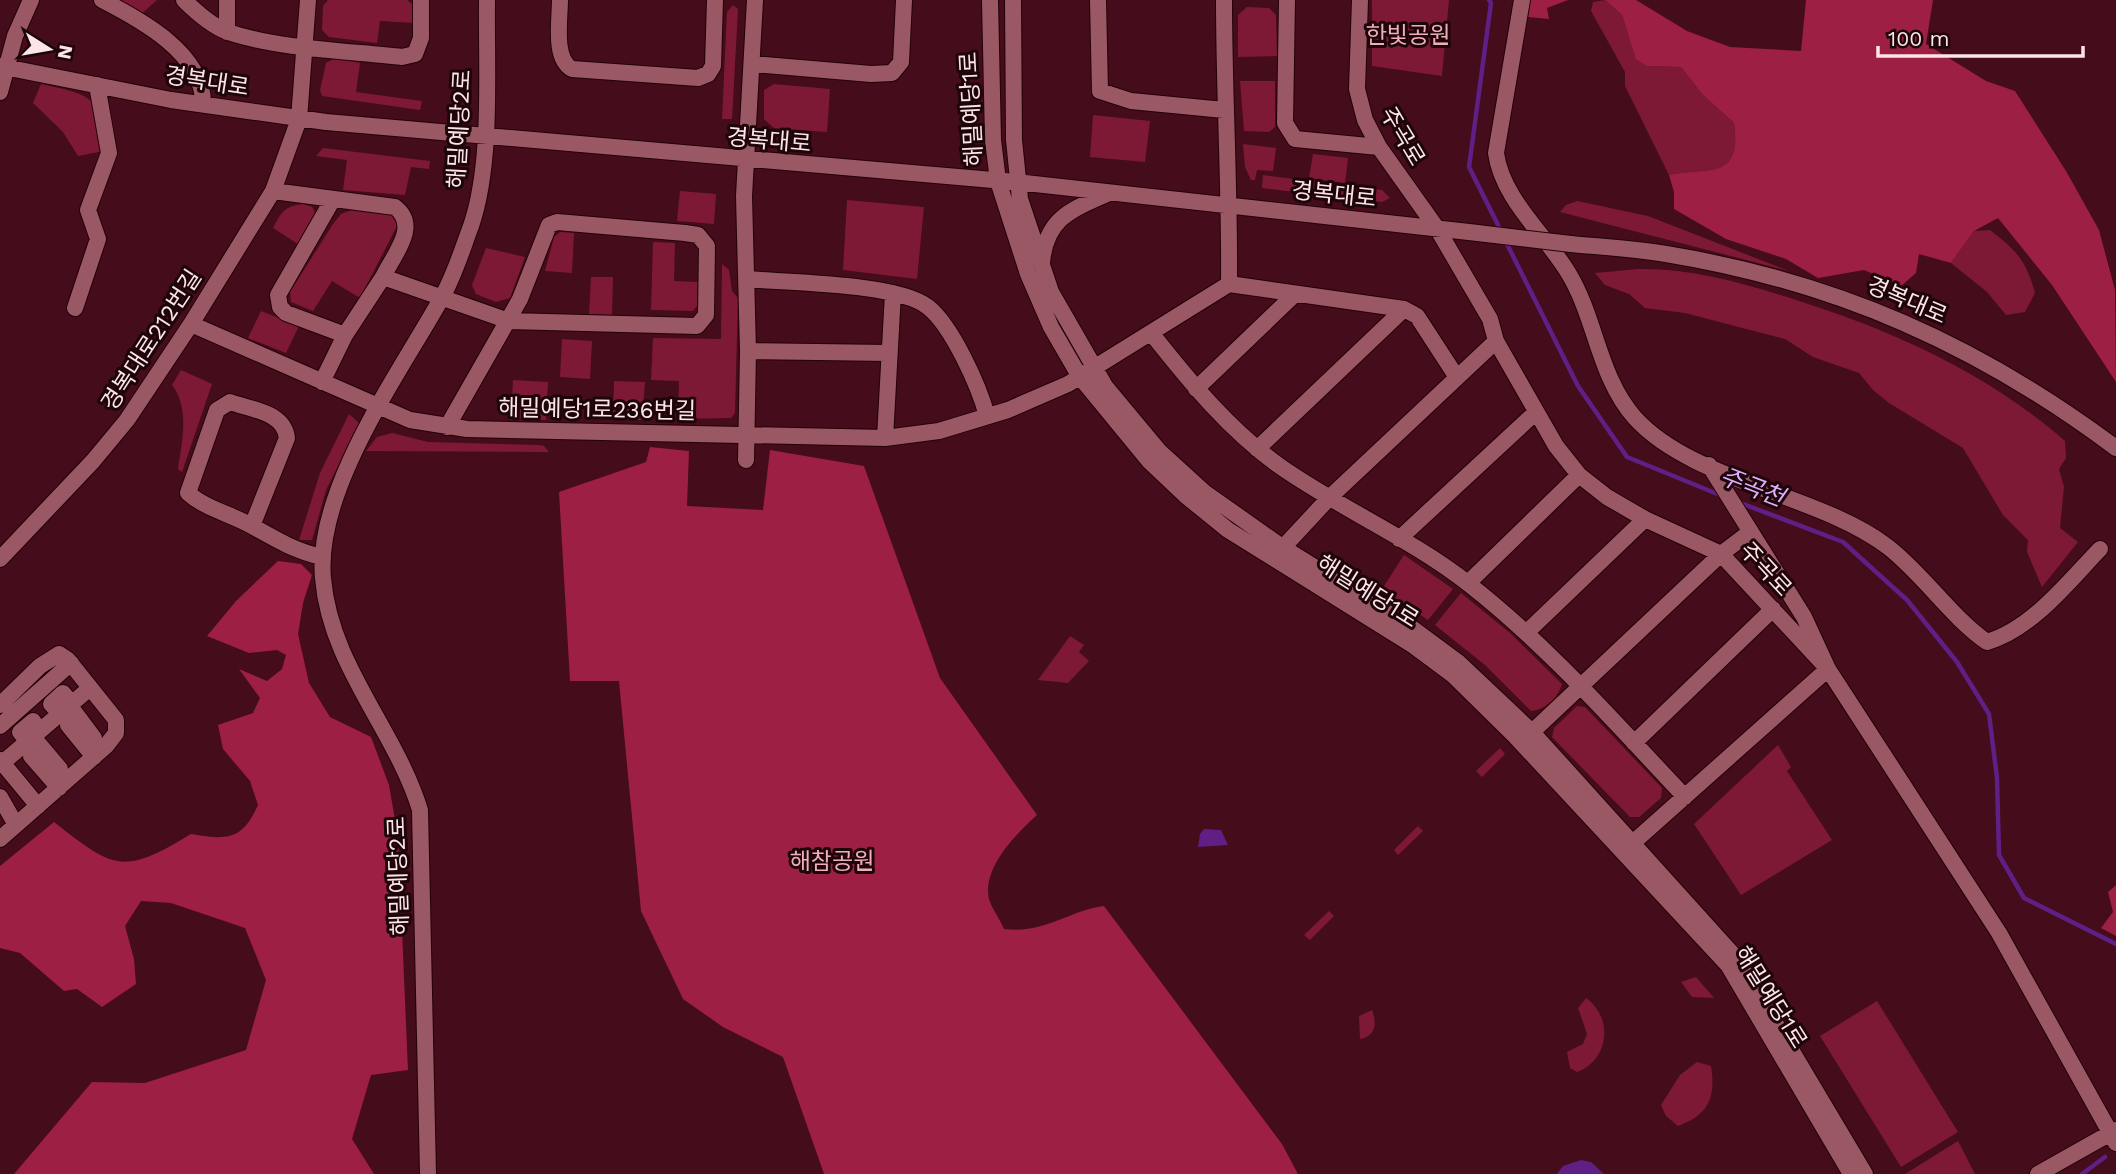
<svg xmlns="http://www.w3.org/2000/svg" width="2116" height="1174" font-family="'Work Sans','Noto Sans KR',sans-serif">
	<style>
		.green { fill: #7e1935 }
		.forest { fill: #9d1f43 }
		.water { fill: #601f84 }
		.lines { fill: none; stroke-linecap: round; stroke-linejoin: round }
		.stream { stroke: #601f84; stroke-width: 4.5 }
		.minor-casing { stroke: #240007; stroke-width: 18 }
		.minor { stroke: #995863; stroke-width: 16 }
		.minor-bridge-casing { stroke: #240007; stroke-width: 18; stroke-linecap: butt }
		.minor-bridge { stroke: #995863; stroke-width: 16 }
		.labels { text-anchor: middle; stroke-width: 6; stroke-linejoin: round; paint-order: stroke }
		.park-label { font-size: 23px; fill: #f0afb8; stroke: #1d050a }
		.street-label { font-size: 23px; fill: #fce5e8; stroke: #1d050a }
		.water-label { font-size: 24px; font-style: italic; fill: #dcb0fd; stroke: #1d050a }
	</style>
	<rect width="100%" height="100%" fill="#450c1b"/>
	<path class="green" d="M110 0H157L139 16Z
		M328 0H407L415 6 414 23 380 21 377 43 329 37 322 30 323 6Z
		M1372 0H1449L1442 76 1372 66Z
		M1605 0 1622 15 1629 37 1647 66 1681 67 1702 94 1734 123C1742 181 1709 167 1669 175L1625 86V72L1591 11 1593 2Z
		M733 5 738 9 732 119H722L727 12Z
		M1247 7 1269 8 1276 15 1277 56 1238 57V15Z
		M335 58 360 63 356 92 422 101 420 110 322 96 320 90 326 63Z
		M1240 81H1275V127L1269 132 1244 131Z
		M41 84C100 97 91 95 114 149L78 156 63 132 33 103Z
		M774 84 830 89 827 132 774 128 764 119V90Z
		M1093 115 1150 121 1145 162 1090 157Z
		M1243 144 1276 148 1273 171 1257 170 1255 180H1251L1245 167Z
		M323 148 430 161 429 169 411 167 405 195 343 190 347 160 316 156Z
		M1313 154 1348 158 1345 183 1309 178Z
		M1263 175 1382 190 1390 198 1382 202 1262 188Z
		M680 191 716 194 714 224 677 221Z
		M847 200 924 207 917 279 843 270Z
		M1577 201 1648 216 1789 271 1560 212 1566 205Z
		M303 204 312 207 316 214 298 244 273 228C281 213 284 206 303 204Z
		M352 210 396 214 399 222 360 298 332 281 313 311 291 302 290 292 333 224 341 214Z
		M1990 230C2017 251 2026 260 2035 293L2025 312 2006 315 1987 292 1951 263 1974 231Z
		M560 232 574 233 572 273 545 271 554 237Z
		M653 242 675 243 674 281 698 282 697 306 693 311 651 310Z
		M486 248 525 257 510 298 496 302 476 294 472 285Z
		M722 264 729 270 732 291 738 298 735 413 731 418 678 419 679 381 651 380 653 338 721 339Z
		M1638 269C1693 268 1747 284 1799 301 1896 332 1987 373 2065 441L2066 458 2059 469 2064 487 2060 528 2078 542 2042 587 2027 552 2028 540 2003 515 1963 448 1889 403 1873 390 1859 373 1813 357 1785 339 1685 313 1645 308 1629 294 1605 285 1595 273Z
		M591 277H613L612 315 589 314Z
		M261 311 299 326 286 353 248 338Z
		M562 339 592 341 590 379 560 377Z
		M181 370 212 384 182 472 178 469C182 442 190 408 172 385Z
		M513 380 548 382 546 420 511 418Z
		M614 381 645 382 642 420 613 419Z
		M349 414 359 423 357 429 326 490 312 540H299L320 473Z
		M392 433 428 442 538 445 544 446 549 452 366 451 377 437Z
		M1404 555 1453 589 1428 620 1382 589Z
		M1461 593 1510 633 1562 684C1558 698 1545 710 1531 711L1485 665 1435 625Z
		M1070 636 1084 645 1079 652 1089 661 1068 683 1038 680Z
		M1577 706 1585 707 1662 788 1661 798 1639 817H1630L1552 737 1554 728Z
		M1778 745 1791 767 1787 771 1832 840 1741 895 1694 824Z
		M1500 748 1505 754 1482 777 1476 771Z
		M1418 826 1423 831 1398 855 1394 850Z
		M1329 911 1334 916 1310 940 1304 935Z
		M1696 977 1714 998 1692 997 1681 982Z
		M1586 998C1614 1018 1609 1060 1577 1072L1570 1068 1567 1052 1583 1044 1587 1034 1578 1008Z
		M1877 1001 1958 1132 1901 1167 1820 1036Z
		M1372 1010C1377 1023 1376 1036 1360 1039L1359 1016Z
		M1697 1062 1711 1066C1716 1097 1709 1115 1678 1126L1666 1116 1661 1105 1680 1075Z
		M1958 1141 1975 1174H1905Z"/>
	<path class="forest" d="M1528 0H1568L1547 8 1549 19 1528 17Z
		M1605 0H1636L1687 31 1730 47 1801 51 1806 0H1933L1926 44 1986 81 2015 91 2066 171 2099 230 2115 290 2116 382 2052 285 1998 218 1974 231 1951 263 1919 254 1916 273 1901 286 1864 270 1818 278 1786 259 1726 239 1674 209V192L1669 175C1709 167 1742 181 1734 123L1702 94 1681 67 1647 66 1636 59 1622 15Z
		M650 447 689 451 687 506 763 510 770 450 864 466 940 678 1037 815C1016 834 982 868 989 899 992 909 1000 919 1004 929 1045 934 1067 911 1104 906L1282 1144 1298 1174H824L783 1057 723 1027 683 999 641 911 619 681H570L559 492 646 462Z
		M278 561 301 564 312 575 303 603 298 634 309 683 330 717 371 737 389 785 398 837 408 1070 371 1075 352 1139 374 1174H14L92 1082 145 1083 246 1050 266 980 245 928 171 903 141 901 125 926 134 959 136 984 102 1007 77 989 64 991 20 953 0 948V866L54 822C115 870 123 875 191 834 227 840 242 841 258 805L250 781 223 749 218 725 253 713 260 698 239 669 267 681 282 669 286 655 277 650 249 653 207 636 236 601Z
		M2116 885V936L2101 928 2113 912 2108 892Z"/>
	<path class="water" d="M1204 829 1221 830 1228 845 1198 847 1200 834Z
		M1581 1160 1591 1162 1604 1174H1557L1563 1166Z"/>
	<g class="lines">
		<path class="stream" d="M1489 0 1491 3 1469 167 1501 231
			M1506 242 1578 386 1627 457 1720 495
			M1738 502 1843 542 1907 600 1957 662 1989 714 1997 778 1999 855 2024 898 2116 944
			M2082 1174 2105 1157"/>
		<defs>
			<path id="minor" d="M102 0C141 20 204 54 203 104
				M184 0C196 12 212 26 228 32 279 49 348 51 402 57L415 54 421 38V0
				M560 0C560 19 553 59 572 69L698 78 708 74 713 66 715 0
				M990 0 993 140 998 181 1028 274 1051 327 1080 377 1149 461 1186 496 1228 530 1414 646 1453 675 1514 735 1728 965 1851 1174
				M1013 0 1014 140 1020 199 1051 292 1105 386 1160 452 1204 492 1282 547 1405 623 1459 663 1532 732 1737 959 1865 1174
				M1098 0 1100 91 1131 101 1224 110
				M1224 0C1224 95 1230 189 1229 284
				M1287 0 1285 123 1295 139 1379 147
				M1360 0 1357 89 1365 120 1379 147 1438 230 1490 319 1496 341 1556 446 1579 475 1607 497 1645 519 1721 554 1828 669 1999 933 2116 1143
				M1522 0 1496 153C1502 199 1546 235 1569 274 1596 319 1599 378 1635 418 1693 482 1819 494 1888 547 1924 575 1950 616 1987 642 2032 629 2068 582 2100 549
				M227 32V0
				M752 64 871 74 892 73 901 62 904 0
				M0 66 171 100 326 122 1016 182 1469 232
				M0 92 15 36 31 0
				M273 191 395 207C420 226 394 254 383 277L509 321 697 326 706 315 707 246 698 235 685 233 557 222 549 225 520 299 447 427
				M333 199 278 295 280 307 286 313 345 335
				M1571 244C1603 247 1635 249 1666 254 1837 282 1978 345 2116 448
				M1042 263C1046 218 1071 210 1107 194
				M747 279C788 283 898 283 928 307 952 326 979 386 987 416
				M75 308 98 239 88 210 109 153 97 85
				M191 324 410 420 467 429 885 438 939 431 1008 410 1068 384 1229 284 1404 309 1417 316 1456 376
				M1152 334C1190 382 1230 431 1281 467 1341 509 1412 539 1470 585 1549 647 1616 724 1685 797
				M748 351 889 353
				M322 382 345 335 383 277
				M1196 389 1295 294
				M885 438 893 293
				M1257 449 1404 309
				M746 460 748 351 744 196 755 0
				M252 526 287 438C284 412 252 410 230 402L217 410 188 493C206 509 231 514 252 526 275 539 295 551 322 557
				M1399 539 1535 413
				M1277 554 1329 498 1496 341
				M0 559 93 461 127 420 191 324 273 191 299 119 308 0
				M1468 583 1579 475
				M1527 632 1645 519
				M0 705 40 666 59 654 68 660 116 720V733L106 746 0 839
				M70 706 94 738
				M60 714 51 704 63 693 72 704
				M68 725 94 757
				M0 726 71 663
				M1532 732 1721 554 1750 532
				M33 737 60 769
				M28 742 20 732 33 721 40 731
				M1634 743 1773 609
				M31 756 59 788
				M0 760 38 806
				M0 765 90 688
				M0 797 16 825
				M1627 848 1828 669 1804 617 1709 465
				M428 1174 420 810C395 729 330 665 323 578 315 490 399 374 441 299 454 277 462 250 471 226 493 162 486 68 487 0
				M2038 1174 2116 1130"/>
		</defs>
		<use href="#minor" class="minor-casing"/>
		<use href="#minor" class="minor"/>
		<defs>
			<path id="minor-bridge" d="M1469 232 1571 244"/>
		</defs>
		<use href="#minor-bridge" class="minor-bridge-casing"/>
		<use href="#minor-bridge" class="minor-bridge"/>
	</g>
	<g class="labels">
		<g class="park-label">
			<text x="1408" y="43">한빛공원</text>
			<text x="832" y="869">해참공원</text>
		</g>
		<g class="street-label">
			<text transform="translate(207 81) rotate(9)" y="8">경복대로</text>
			<text transform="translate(971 109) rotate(-93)" y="8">해밀예당1로</text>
			<text transform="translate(459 129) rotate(-87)" y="8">해밀예당2로</text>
			<text transform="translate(1403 136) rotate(59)" y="8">주곡로</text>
			<text transform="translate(769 140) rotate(5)" y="8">경복대로</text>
			<text transform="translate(1334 194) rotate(6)" y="8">경복대로</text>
			<text transform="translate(1907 300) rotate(23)" y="8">경복대로</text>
			<text transform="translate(151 340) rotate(-57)" y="8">경복대로212번길</text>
			<text transform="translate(597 409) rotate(1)" y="8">해밀예당1로236번길</text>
			<text transform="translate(1766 569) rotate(47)" y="8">주곡로</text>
			<text transform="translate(1368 591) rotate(32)" y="8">해밀예당1로</text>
			<text transform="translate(398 876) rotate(-92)" y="8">해밀예당2로</text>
			<text transform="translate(1771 997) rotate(58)" y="8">해밀예당1로</text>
		</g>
		<g class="water-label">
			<text transform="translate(1752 487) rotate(21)" y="8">주곡천</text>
		</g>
	</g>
	<g transform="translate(49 49) rotate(101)" stroke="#1d050a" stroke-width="5" paint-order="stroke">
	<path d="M0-5L12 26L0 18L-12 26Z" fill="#fce5e8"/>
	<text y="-10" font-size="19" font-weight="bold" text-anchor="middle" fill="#fce5e8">N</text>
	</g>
	<path d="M1878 46v10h205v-10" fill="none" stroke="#fce5e8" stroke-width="3.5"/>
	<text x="1888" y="46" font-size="21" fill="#fce5e8" stroke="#1d050a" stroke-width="5" paint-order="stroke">100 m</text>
</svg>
